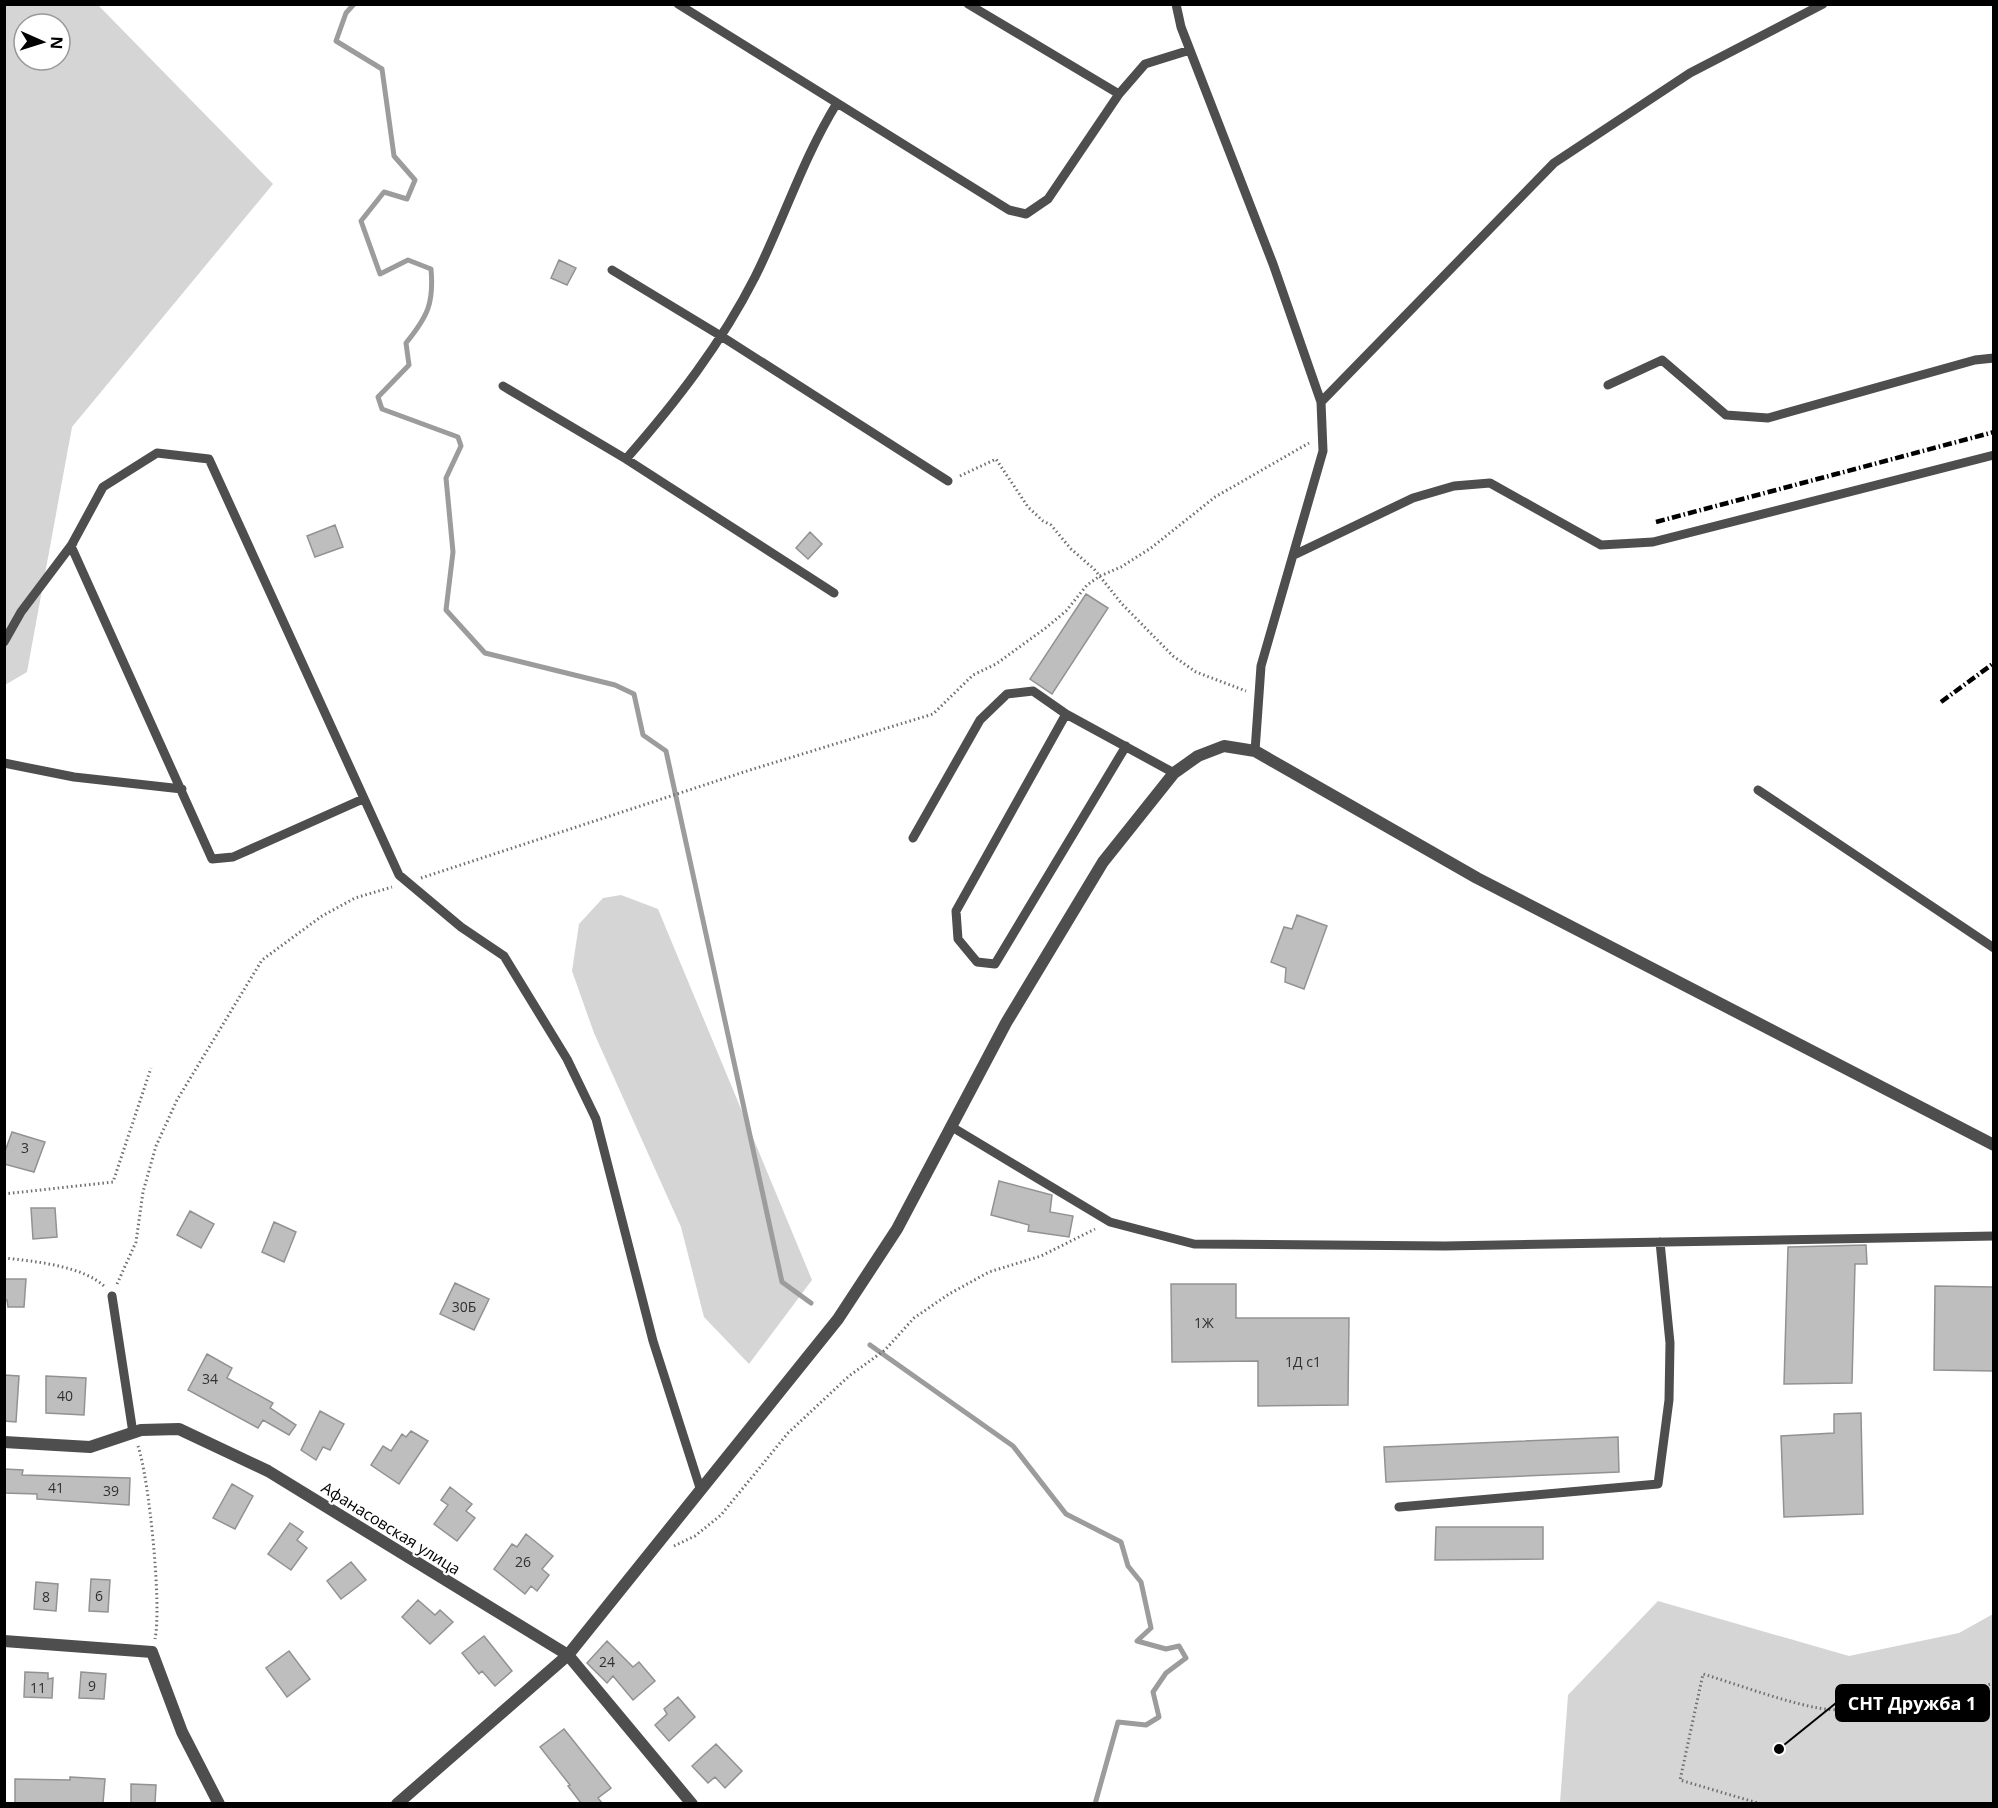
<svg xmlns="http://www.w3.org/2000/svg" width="1998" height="1808" font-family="'Open Sans',sans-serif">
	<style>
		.green { fill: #d5d5d5; fill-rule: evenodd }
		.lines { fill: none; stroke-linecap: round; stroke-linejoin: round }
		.stream { stroke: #9c9c9c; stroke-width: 5 }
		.building { fill: #bebebe; stroke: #929292; stroke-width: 1.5 }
		.path { stroke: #707070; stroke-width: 3; stroke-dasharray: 1.5 3; stroke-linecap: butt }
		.lane { stroke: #4e4e4e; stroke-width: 9 }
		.street { stroke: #4e4e4e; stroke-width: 12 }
		.rail { stroke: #000; stroke-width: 4.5; stroke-dasharray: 9 3 1.5 3; stroke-linecap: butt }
		.labels { text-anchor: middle; stroke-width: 4.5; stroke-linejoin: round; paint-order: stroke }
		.number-label { font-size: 14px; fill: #303030 }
		.street-label { font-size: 16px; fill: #000; stroke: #fff }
		.leader { fill: none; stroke: #000; stroke-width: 2 }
		.callout-dot { fill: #000; stroke: #fff; stroke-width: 2 }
		.callout { fill: #000; stroke: #000; stroke-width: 2 }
		.callout-label { font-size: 18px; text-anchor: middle; font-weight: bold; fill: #fff }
	</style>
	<rect width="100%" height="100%" fill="#fff"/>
	<path class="green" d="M5 5H98L273 184 72 427 27 672 5 685ZM24 24H60V60H24Z
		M621 895 658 909 812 1280 749 1364 704 1317 681 1227 594 1033 572 971 579 924 603 898Z
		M1658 1601 1849 1656 1959 1633 1993 1614V1803H1560L1568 1695Z"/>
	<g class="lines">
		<path class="stream" d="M354 4 346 13 336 41 382 69 394 156 415 180 407 199 384 192 361 221 380 274 408 260 431 269C434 303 428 316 406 343L409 365 378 397 382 409 458 437 461 446 446 478 453 552 446 610 485 653 615 685 634 694 643 735 666 751 782 1282 811 1303
			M870 1345 1013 1446 1066 1514 1121 1542 1128 1566 1141 1582 1151 1628 1137 1641 1166 1649 1179 1646 1186 1658 1166 1673 1153 1692 1159 1717 1146 1725 1118 1722 1095 1804"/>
	</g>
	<path class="building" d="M559 260 576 268 567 285 551 278Z
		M335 525 343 547 315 557 307 536Z
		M810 532 822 544 808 559 796 548Z
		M1086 594 1108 608 1052 694 1030 679Z
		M1297 915 1327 926 1304 989 1285 982 1286 968 1271 962 1284 927 1292 929Z
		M12 1132 45 1142 34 1172 4 1164V1154Z
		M999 1181 1052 1195 1050 1212 1073 1216 1069 1237 1028 1231 1029 1225 991 1215Z
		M31 1208H55L57 1237 33 1239Z
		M190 1211 214 1224 201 1248 177 1235Z
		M274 1222 296 1232 284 1262 262 1252Z
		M1866 1245 1867 1264H1855L1852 1383 1784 1384 1788 1247Z
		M4 1279H26L24 1307H8L7 1300H4Z
		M455 1283 489 1299 474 1330 440 1314Z
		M1171 1284H1236V1318H1349L1348 1405 1258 1406V1361L1172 1362Z
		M1935 1286 1994 1287V1371L1934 1370Z
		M207 1354 232 1368 227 1378 273 1403 270 1408 296 1425 289 1435 263 1420 258 1428 188 1390Z
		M4 1375 19 1376 16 1422 4 1421Z
		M46 1376 86 1378 84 1415 46 1413Z
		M320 1411 344 1424 330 1450 323 1447 316 1460 301 1450Z
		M1861 1413 1863 1514 1784 1517 1781 1436 1834 1433V1414Z
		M411 1431 428 1441 399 1484 371 1465 383 1446 391 1451 402 1434 406 1437Z
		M1618 1437 1619 1472 1386 1482 1384 1447Z
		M4 1469 23 1470 22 1475 130 1478 129 1505 37 1499V1494L4 1493Z
		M232 1484 253 1496 235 1529 213 1518Z
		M450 1487 472 1504 466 1511 475 1518 457 1541 434 1524 448 1505 441 1500Z
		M290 1523 303 1532 297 1540 307 1548 291 1570 268 1554Z
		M1436 1527H1543V1559L1435 1560Z
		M526 1534 553 1556 542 1569 549 1575 537 1591 531 1586 525 1594 494 1569 512 1544 517 1547Z
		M351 1562 366 1580 341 1599 327 1581Z
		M91 1579 110 1580 108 1612 89 1611Z
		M36 1582 58 1584 56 1611 34 1609Z
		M418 1600 435 1615 440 1610 453 1622 430 1644 402 1617Z
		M484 1636 512 1671 495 1686 482 1671 479 1674 462 1653Z
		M607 1641 633 1667 639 1662 655 1681 633 1700 613 1676 607 1683 587 1663Z
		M289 1651 310 1679 287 1697 266 1668Z
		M25 1672 48 1673V1679L53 1678 52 1698 24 1697Z
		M81 1672 106 1674 104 1699 79 1698Z
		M678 1697 695 1717 669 1741 655 1725 667 1714 664 1709Z
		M564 1729 611 1788 598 1798 602 1803H581L568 1786 570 1785 540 1747Z
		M716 1744 742 1771 725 1788 715 1777 708 1783 692 1766Z
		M70 1777 105 1779 103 1803H15V1779L70 1780Z
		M131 1784 156 1785 155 1803H131Z"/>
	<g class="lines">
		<path class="path" d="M960 476 996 459 1028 507 1043 521 1051 525 1071 549 1094 569 1122 604 1173 656 1196 672 1246 691
			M421 878 750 770 933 714 973 675 996 664 1047 627 1066 611 1087 585 1100 576 1121 567 1151 548 1215 497 1309 443
			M4 1194 113 1182 151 1068
			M4 1258C33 1261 84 1266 105 1287
			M117 1284 136 1242 143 1192 156 1146 177 1100 262 960 322 916 355 898 392 887
			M138 1446C149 1478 162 1606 155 1639
			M674 1546 695 1536 721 1515 788 1433 849 1376 885 1350 914 1318 949 1294 989 1272 1041 1256 1095 1229
			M1761 1804 1680 1780 1703 1674C1739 1685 1776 1699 1813 1707 1862 1718 1945 1698 1994 1683"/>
		<path class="lane" d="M678 4 1009 210 1026 214 1048 199 1119 94 1145 64 1190 50
			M968 4 1119 94
			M1176 4 1181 27 1273 264 1321 402
			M612 270 721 336 948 481
			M1608 385 1662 360 1726 415 1768 418 1975 360 1994 358
			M503 386 626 459C676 402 721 344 755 277 784 219 803 158 837 103
			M626 459 834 593
			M1294 555 1413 498 1454 486 1490 483 1601 545 1653 542 1994 455
			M4 642 21 612 73 543
			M1126 746 995 964 977 962 958 939 956 911 1066 714 1174 773
			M1255 751 1261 666 1323 451 1321 402 1554 163 1690 73 1823 4
			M4 763 74 777 182 789
			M1758 790 1994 948
			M363 799 233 857 212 859 71 546 103 487 157 453 209 459 399 875 461 927 504 956 567 1059 596 1119 653 1341 701 1491
			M913 838 980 720 1007 694 1033 691 1066 714
			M952 1127 1110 1222 1194 1244 1445 1246 1994 1236
			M112 1296 133 1433
			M1399 1507 1658 1484 1669 1400 1670 1343 1660 1242"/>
		<path class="street" d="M4 1442 90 1447 141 1430 179 1429 268 1471 568 1655 692 1804
			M4 1641 152 1652 182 1732 219 1804
			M397 1804 568 1655 838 1319 897 1229 1006 1023 1103 862 1174 773 1198 756 1224 746 1255 751 1477 878 1994 1145"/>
		<path class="rail" d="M1656 522 1994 432
			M1941 702 1994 663"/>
	</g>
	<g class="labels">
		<g class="number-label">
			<text x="25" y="1153">3</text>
			<text x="464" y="1312">30Б</text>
			<text x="1204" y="1328">1Ж</text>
			<text x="1303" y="1367">1Д с1</text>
			<text x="210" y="1384">34</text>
			<text x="65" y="1401">40</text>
			<text x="56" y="1493">41</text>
			<text x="111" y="1496">39</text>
			<text x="523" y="1567">26</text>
			<text x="99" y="1601">6</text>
			<text x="46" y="1602">8</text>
			<text x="607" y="1667">24</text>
			<text x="92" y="1691">9</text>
			<text x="38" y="1693">11</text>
		</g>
		<g class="street-label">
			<text transform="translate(391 1528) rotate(32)" y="6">Афанасовская улица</text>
		</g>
	</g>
	<path class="leader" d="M1779 1749L1836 1703"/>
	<circle class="callout-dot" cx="1779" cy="1749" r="6"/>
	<rect class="callout" x="1836" y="1685" width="153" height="36" rx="6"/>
	<g class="callout-label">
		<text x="1912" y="1710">СНТ Дружба 1</text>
	</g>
	<rect width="1998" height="1808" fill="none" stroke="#000000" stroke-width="12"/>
	<g transform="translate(42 42) rotate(93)"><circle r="28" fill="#ffffff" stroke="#999999" stroke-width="1.5"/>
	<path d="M0-4.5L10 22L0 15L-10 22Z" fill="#000000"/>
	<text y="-9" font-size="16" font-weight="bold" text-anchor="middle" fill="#000000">N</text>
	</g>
</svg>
